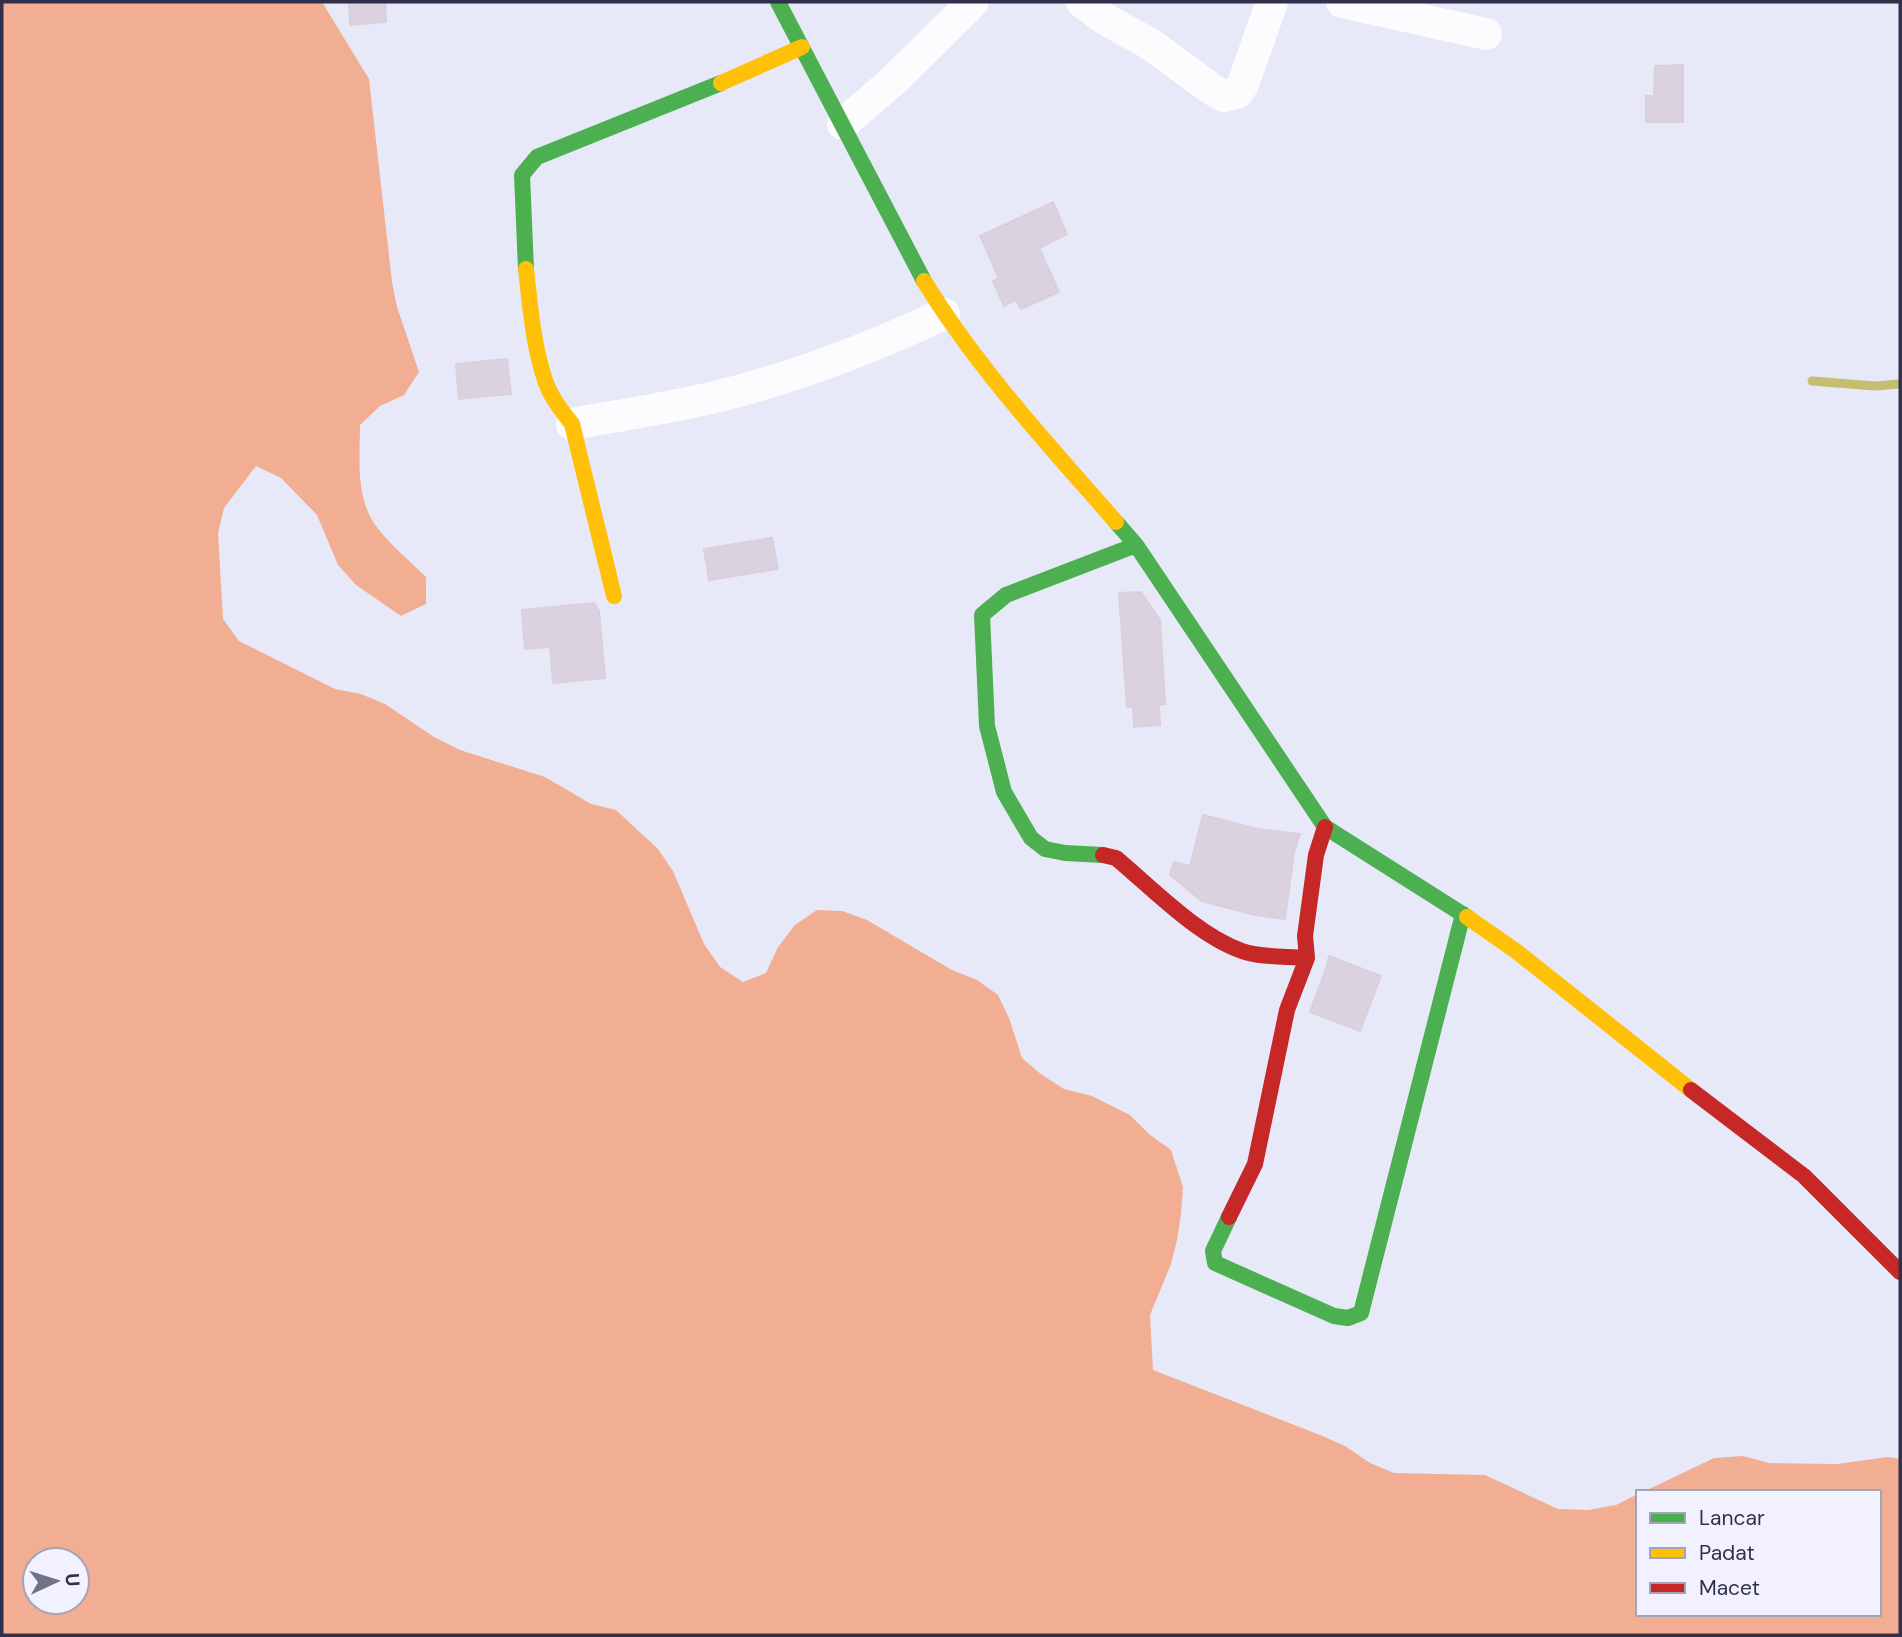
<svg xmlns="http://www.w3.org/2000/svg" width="1902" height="1637" font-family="'DM Sans',sans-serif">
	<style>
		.forest { fill: #f2ae92; fill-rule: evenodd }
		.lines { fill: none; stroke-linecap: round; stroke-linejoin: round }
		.stream { stroke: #c4be70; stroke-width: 9 }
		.building { fill: #dad2df; stroke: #dbcfdc; stroke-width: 2 }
		.street { stroke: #fcfcfe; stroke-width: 32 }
		.fast { stroke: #4caf50; stroke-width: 16 }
		.slow { stroke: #ffc107; stroke-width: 16 }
		.jam { stroke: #c62828; stroke-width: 16 }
	</style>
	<rect width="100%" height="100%" fill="#e8e9f8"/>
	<path class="forest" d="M2 2H322L369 79 392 282 397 307 419 372 404 395 380 406 360 425C360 458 355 497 376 526 390 545 410 561 426 577V604L401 616 356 585 338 565 317 515 281 478 256 466 224 508 218 533 223 619 239 641 335 689 361 694 385 704 434 737 460 750 545 777 591 804 616 810 658 849 673 871 704 944 720 967 743 982 766 973 778 947 795 925 817 910 842 911 867 920 952 970 977 980 998 995 1009 1018 1022 1058 1042 1075 1064 1089 1092 1096 1130 1115 1149 1134 1171 1150 1183 1187 1181 1214 1177 1240 1171 1264 1150 1315 1153 1370 1320 1435 1345 1446 1370 1463 1394 1473 1485 1475 1558 1509 1588 1510 1616 1505 1638 1494V1614H1879V1492H1643L1714 1458 1743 1456 1769 1463 1837 1464 1888 1457 1900 1459V1635H2ZM35 1560H77V1602H35Z"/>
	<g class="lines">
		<path class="stream" d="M1812 381 1875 386 1900 384"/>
	</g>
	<path class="building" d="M349 2H385L386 22 350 25Z
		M1683 65V122H1646V96H1654L1655 66Z
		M1053 202 1067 234 1039 248 1059 292 1021 309 1016 300 1004 306 993 281 999 278 980 236Z
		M507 359 511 394 459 399 456 364Z
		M772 538 778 569 709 580 704 549Z
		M1141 592 1160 620 1165 704 1159 705 1160 725 1134 727 1133 707H1127L1119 593Z
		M594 603 599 611 605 678 553 683 550 647 525 649 522 610Z
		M1203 815 1258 829 1300 834 1294 852 1285 919 1255 915 1202 901 1170 875 1174 862 1190 866Z
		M1329 956 1381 976 1360 1031 1310 1012 1327 966Z"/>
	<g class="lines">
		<path class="street" d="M1082 2 1105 19 1150 44 1213 90 1224 96 1237 93 1243 84 1272 2
			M1342 2 1486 34
			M843 124 894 80 973 2
			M572 424C621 415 671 408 719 396 797 377 871 348 944 314"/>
		<path class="fast" d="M778 2 924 281
			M526 269 522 175 537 157 721 83
			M1116 522 1136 545 1325 827 1467 917
			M1103 855 1065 853 1045 849 1031 838 1004 792 987 726 982 615 1006 595 1136 545
			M1229 1217 1213 1251 1215 1263 1334 1316 1348 1318 1361 1313 1463 914"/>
		<path class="slow" d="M721 83 802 47
			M526 269C530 305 533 343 544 377 549 395 561 410 572 424L614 596
			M924 281C978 369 1048 444 1116 522
			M1467 917 1516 951 1691 1090"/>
		<path class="jam" d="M1103 855 1116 858C1153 889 1197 935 1242 951 1262 958 1286 956 1307 958
			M1691 1090 1804 1176 1900 1272
			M1229 1217 1255 1164 1287 1010 1307 958 1305 936 1316 855 1325 827"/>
	</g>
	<rect width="1902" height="1637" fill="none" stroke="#31304a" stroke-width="7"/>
	<rect x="1636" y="1490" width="245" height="126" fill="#f1f1ff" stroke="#a4a4b7" stroke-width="2"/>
	<rect x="1650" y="1513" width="35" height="10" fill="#4caf50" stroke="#a4a4b7" stroke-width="2"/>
	<text x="1699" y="1525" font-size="21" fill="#31304a">Lancar</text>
	<rect x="1650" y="1548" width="35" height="10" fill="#ffc107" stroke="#a4a4b7" stroke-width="2"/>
	<text x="1699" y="1560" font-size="21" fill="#31304a">Padat</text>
	<rect x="1650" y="1583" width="35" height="10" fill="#c62828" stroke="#a4a4b7" stroke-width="2"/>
	<text x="1699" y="1595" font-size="21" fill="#31304a">Macet</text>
	<g transform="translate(56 1581) rotate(86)"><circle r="33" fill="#f1f1ff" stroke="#a4a4b7" stroke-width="2"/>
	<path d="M0-5L12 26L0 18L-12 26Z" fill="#717187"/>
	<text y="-10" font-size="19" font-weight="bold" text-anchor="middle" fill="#31304a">U</text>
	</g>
</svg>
